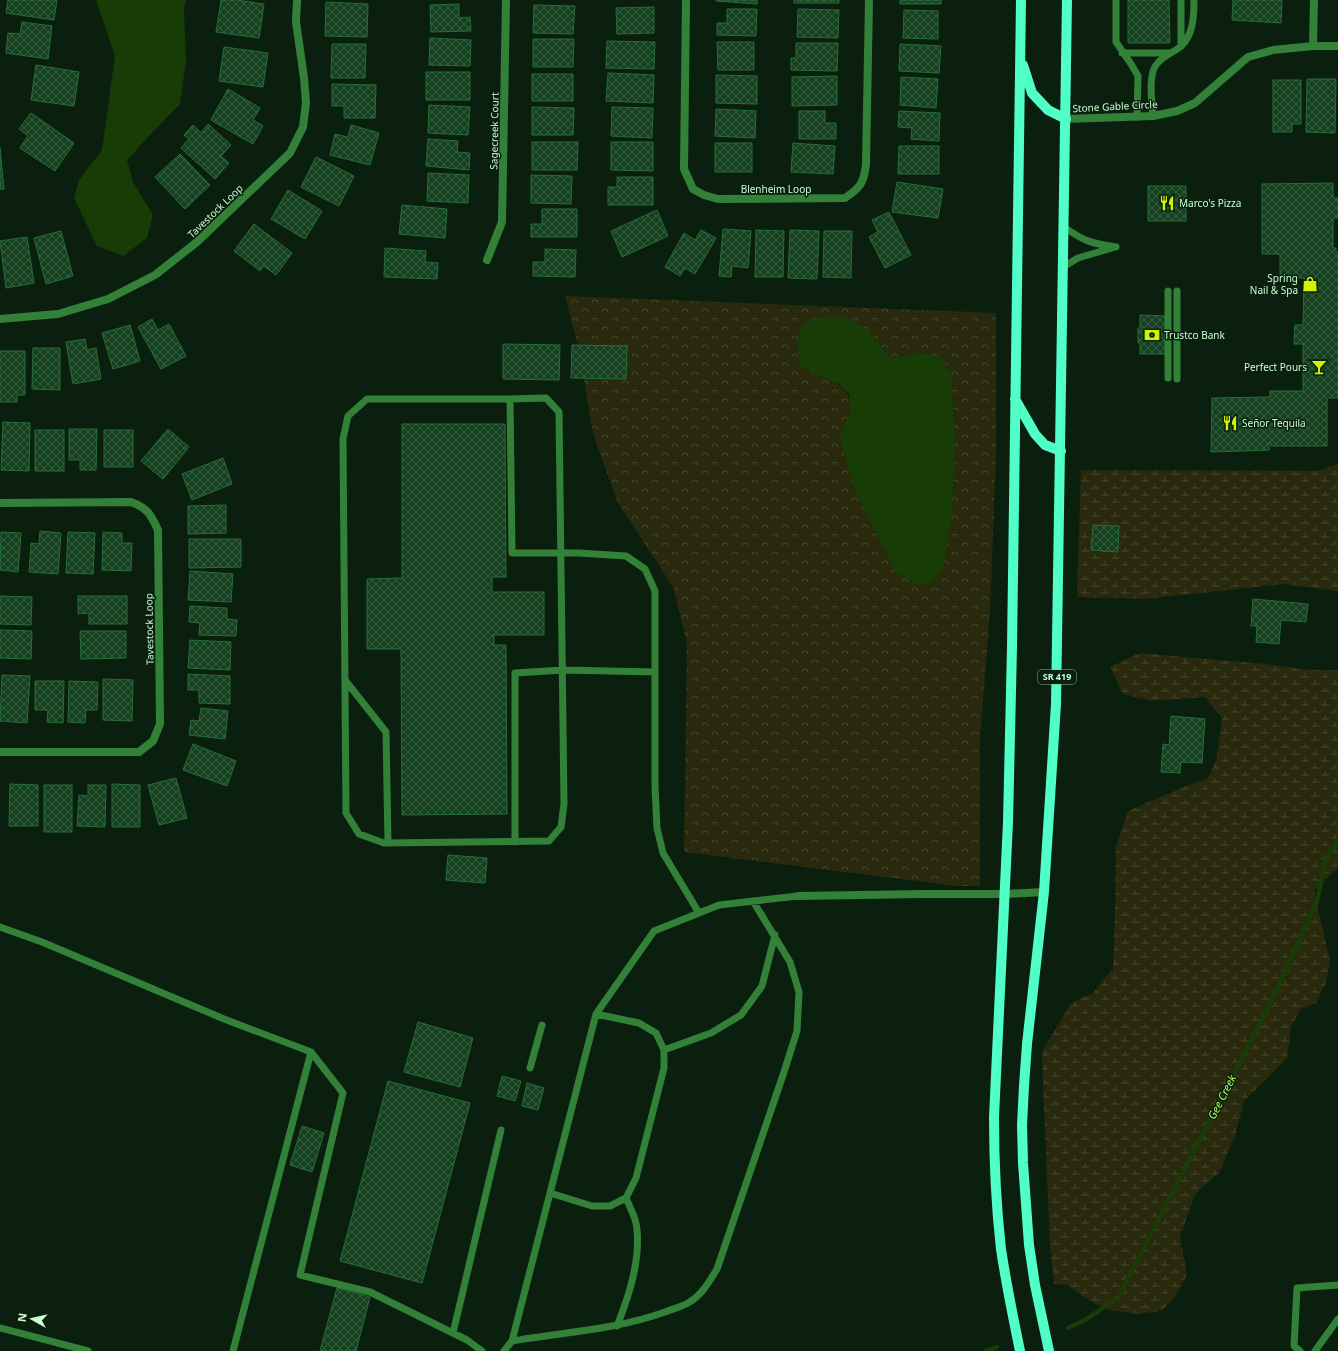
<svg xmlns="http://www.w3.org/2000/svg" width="1338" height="1351" font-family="'Noto Sans',sans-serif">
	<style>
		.forest { fill: url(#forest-crowns); fill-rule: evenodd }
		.wetland { fill: url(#wetland-marsh) }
		.water { fill: #173c06 }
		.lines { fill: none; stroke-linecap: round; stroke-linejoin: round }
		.stream { stroke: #173c06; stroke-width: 4.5 }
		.building { fill: url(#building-cross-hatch); stroke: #266e38 }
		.lane { stroke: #338139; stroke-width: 7 }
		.street { stroke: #338139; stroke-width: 8 }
		.primary { stroke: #4fffc6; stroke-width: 10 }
		.labels { text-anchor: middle; stroke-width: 3; stroke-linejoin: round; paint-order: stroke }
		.shield { fill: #0b1f0f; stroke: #8fbc97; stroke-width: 1 }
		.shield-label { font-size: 9px; font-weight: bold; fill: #c8ffd1 }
		.street-label { font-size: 10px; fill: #c8ffd1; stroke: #0b1f0f }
		.poi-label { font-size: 10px; fill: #c8ffd1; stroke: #0b1f0f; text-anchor: start }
		.water-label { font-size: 11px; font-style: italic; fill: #a9ff56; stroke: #0b1f0f }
	</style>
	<defs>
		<pattern id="forest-crowns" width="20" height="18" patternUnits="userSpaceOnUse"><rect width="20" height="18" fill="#28290d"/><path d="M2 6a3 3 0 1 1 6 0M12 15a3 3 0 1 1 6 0" fill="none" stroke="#46492f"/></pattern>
		<pattern id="wetland-marsh" width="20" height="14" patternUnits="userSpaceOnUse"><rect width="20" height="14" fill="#28290d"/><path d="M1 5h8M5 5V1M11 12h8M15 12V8" fill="none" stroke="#46492f"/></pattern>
		<pattern id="building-cross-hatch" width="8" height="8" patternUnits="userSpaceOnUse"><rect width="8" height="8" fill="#164120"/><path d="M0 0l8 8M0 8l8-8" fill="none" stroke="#365e3f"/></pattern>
	</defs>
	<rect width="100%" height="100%" fill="#0b1f0f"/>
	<path class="forest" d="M565 296 996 313V455L990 613 980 738V886H957L684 852 687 643 673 587 618 503 593 433 579 349ZM800 329 869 330 890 358 923 353 842 428C845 423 851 416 851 411 853 383 822 376 801 367L797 353Z"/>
	<path class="wetland" d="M1338 464V591L1283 584 1145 599 1077 597 1081 470 1317 471Z
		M1140 653 1265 664 1311 670H1338V868L1314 891 1330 961 1326 983 1316 1003 1301 1009 1291 1027 1287 1058 1244 1101 1235 1136 1219 1173 1195 1194 1180 1237 1187 1275 1176 1295 1162 1311 1139 1314 1108 1310 1087 1299 1067 1285 1054 1284 1050 1246 1042 1057 1043 1050 1071 1003 1093 993 1113 968 1115 922 1116 846 1128 811 1181 788 1208 778 1217 757 1222 718 1205 697 1152 701 1123 694 1110 667Z"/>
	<path class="water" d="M96 0H186L184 9 186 60 180 104 149 136 127 160 133 182 153 215 147 238 123 256 97 246 74 198 79 180 102 150 115 56Z
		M822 317H844L869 330 890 358 923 353 940 356 951 374 955 437 952 514 943 568 933 582 918 585 895 571 856 493 840 440 842 428 851 412 849 394 839 384 816 375 801 367 797 353 800 329 808 322Z"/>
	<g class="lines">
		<path class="stream" d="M1068 1328 1085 1320 1118 1298 1274 996 1317 901 1325 862 1338 839
			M986 1351 997 1347"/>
	</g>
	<path class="building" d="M8 0H57L54 20 6 13Z
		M221 0H237L264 4 259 38 216 32Z
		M716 0H757V4L716 1Z
		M794 0H839V3H794Z
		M900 0H941V4H900Z
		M1128 0H1169L1170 43H1128Z
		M1233 0H1282L1281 23 1232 20Z
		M326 2 368 4 367 37 325 36Z
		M459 4V18L470 17 471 31 431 32 430 5Z
		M534 5 575 6 573 34 533 33Z
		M654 7V33L617 34 616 8Z
		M727 9H757L756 36 717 35V23H727Z
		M798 9 839 10 838 38 797 37Z
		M904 10 938 11V39L903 38Z
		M22 22 52 26 48 59 6 53 8 33 20 34Z
		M430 38 471 40 470 66 429 65Z
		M533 39H574L573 67H533Z
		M607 41 655 42 654 69 606 68Z
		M717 42H754V70H718Z
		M796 43H838L837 71 791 70V58H796Z
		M332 44H366L365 78H331Z
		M900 44 941 46 939 73 899 71Z
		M224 47 268 53 263 87 219 81Z
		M36 65 79 72 74 106 31 100Z
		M426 72H470V100H426Z
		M608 73 654 75 653 103 606 101Z
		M532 74H573V101H532Z
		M716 75 757 76V104L716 103Z
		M837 76V105L792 106V77Z
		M901 77 938 79 936 108 900 105Z
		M1307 79H1336L1335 133 1306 132Z
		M1273 80H1301V124H1292V132H1273Z
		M332 84 376 85 375 118H344V106H332Z
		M228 89 260 108 253 120 263 126 253 144 211 120Z
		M429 105 470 107 468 135 428 133Z
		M532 107 574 108 573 135H532Z
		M612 107 653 108 652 138 611 136Z
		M716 109 756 111 755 138 715 136Z
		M799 111H825V123H836V139H799Z
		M899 111 940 113 939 141 911 139 912 128 898 127Z
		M31 113 74 143 55 171 20 148 28 136 19 129Z
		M208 124 231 145 221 156 229 163 215 179 181 148 189 139 184 135 193 125 201 133Z
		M351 125 379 133 370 165 330 155 335 134 348 137Z
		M428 139 458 141 457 152 470 153 469 170 426 166Z
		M532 142H578L577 170H532Z
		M611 142H653V171L611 170Z
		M715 143H752V172H715Z
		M793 143 835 146 833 174 791 172Z
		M899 146H939V174H898Z
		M0 148 4 189H0Z
		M180 154 210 185 185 209 155 177Z
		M316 157 354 176 339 206 301 187Z
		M428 173 469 175 468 203 427 201Z
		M531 175 572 176 571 204 531 203Z
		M617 177H653V205H608V187H617Z
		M897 182 943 189 938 218 892 212Z
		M1333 183V198H1338V218H1333V248H1336V252H1338V398H1327V446H1271V443H1269V450L1211 452 1212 398 1270 397V391H1303V344H1294L1295 325H1303L1304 278H1280V254H1262V184Z
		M1148 186H1186V221H1148Z
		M288 190 322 211 305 239 271 219Z
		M402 205 447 209 445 238 399 234Z
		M542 209H577V237H531V224H542Z
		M657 210 668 236 622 257 611 231Z
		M889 212 911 255 885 268 869 237 878 232 872 220Z
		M254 224 292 253 276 275 264 266 260 271 234 251Z
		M723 229 751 231 748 268 732 266 731 277 719 276Z
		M701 230 716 238 695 274 685 268 680 276 665 267 684 233 695 240Z
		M756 230 784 231 783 277H755Z
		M790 230 819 231 817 279 788 278Z
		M61 231 73 276 46 284 34 238Z
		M824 231H852L851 278 823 277Z
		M27 237 34 283 6 288 0 241Z
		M385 248 426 251 425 262 438 263 437 279 384 277Z
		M545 249 576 250 575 277 533 276V262H545Z
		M1140 315 1165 316 1166 354H1140V343H1138V328H1140Z
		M152 319 158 330 169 324 186 356 161 369 138 327Z
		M130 325 140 361 113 369 102 333Z
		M85 339 87 350 96 348 101 379 73 384 66 342Z
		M503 344 560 345 559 380 503 379Z
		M572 345 627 346 626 379 571 378Z
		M33 348H60V390L32 389Z
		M0 351H25V395H17V402H0Z
		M3 422 30 423 29 471 1 470Z
		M402 424H505L506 577H492V592H544V635H494V645H506L507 814 402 815 401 649H367V579L402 578Z
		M69 429H97L96 470H80V460H69Z
		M168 429 189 447 163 479 141 461Z
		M35 430H64V471H35Z
		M104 430H133V467H104Z
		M223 458 232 484 192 500 182 474Z
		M226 505V533L188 534V506Z
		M1093 525 1119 526 1118 552 1091 550Z
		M40 531 61 533 58 574 29 572 31 543 39 544Z
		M1 532 21 533 18 572 0 570Z
		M68 532 95 533 93 574 66 573Z
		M103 532 122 533V543H132L131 571 102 570Z
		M189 539H241V567L189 568Z
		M190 571 233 574 231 602 188 600Z
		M0 596 32 597 31 625 0 624Z
		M78 596H127V624H89V613L78 614Z
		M1253 599 1308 604 1306 622 1281 620 1279 644 1256 642 1257 626H1251Z
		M190 606 227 608V619L237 620 236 636 199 635 200 623 189 622Z
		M0 630 32 631 31 659 0 658Z
		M80 631H126V658L81 659Z
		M190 640 231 642 230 670 188 668Z
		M188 674 230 676V704L199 703V690H188Z
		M2 675 30 676 27 723 0 721Z
		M103 679 133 680 132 721 103 720Z
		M35 681H64L63 723 47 722 48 710H35Z
		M69 681 98 682 97 710H86L85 723 68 722Z
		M201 708 228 711 225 739 189 735 191 720 199 721Z
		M1171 716 1205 719 1202 763 1181 762 1180 773 1161 772 1163 744 1169 745Z
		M193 744 236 761 227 786 183 770Z
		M176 778 187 818 159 825 148 785Z
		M10 784 38 785V826H9Z
		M112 784 140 785V827H112Z
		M44 785H72V832H44Z
		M88 785H106L105 827 77 826 79 795 88 796Z
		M448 855 487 858 485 883 446 880Z
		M418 1022 473 1038 460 1087 404 1072Z
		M502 1076 521 1081 515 1101 497 1096Z
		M388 1081 470 1103 422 1283 340 1261Z
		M527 1083 544 1088 538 1110 522 1106Z
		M302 1126 324 1133 312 1172 290 1165Z
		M337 1288 370 1297 356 1351H320Z"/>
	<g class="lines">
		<path class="lane" d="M1116 0V42L1131 64 1138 76 1137 117
			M1181 46V0
			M1122 53H1170
			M1153 116C1152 103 1148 76 1156 65 1161 58 1169 54 1176 50 1193 40 1194 18 1194 0
			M1064 227C1085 242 1091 243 1116 247
			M1063 267 1078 258 1112 248
			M1168 291V378
			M1177 379V291
			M510 399 546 398 559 412 564 804 561 827 549 841 384 843 359 834 346 813 343 439 348 416 367 399H510L512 553H579L626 556 645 569 655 591V787L657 828 663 853 699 913
			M345 680 386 732 388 843
			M515 842V673L563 670 655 672
			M0 927 42 942 224 1019 311 1052 343 1093 300 1275 370 1292 467 1340 482 1351
			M664 1050 711 1033 741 1015 762 986 775 935
			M530 1068 542 1025
			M550 1193 592 1206H610L626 1198 636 1178 664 1068V1050L656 1033 639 1023 596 1014
			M617 1326C629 1296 640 1262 637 1230 637 1219 630 1208 626 1198
			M0 1328 88 1351
			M453 1333 501 1130
			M512 1341C564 1332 615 1330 665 1312 672 1309 681 1307 688 1303 702 1295 709 1282 717 1269L784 1072 797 1031 799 992 790 962 753 901
			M233 1351 311 1052
			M504 1351 512 1341 596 1014 654 931 719 905 798 896
			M1300 1351 1294 1346 1297 1288 1338 1285
			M1315 1351 1338 1319"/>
		<path class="street" d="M686 0 684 169 693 189 704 195 718 199 845 198C860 188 864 183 866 164L869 0
			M1313 46 1314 0
			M1066 119 1153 116 1177 111 1195 103 1248 57 1273 50 1313 46H1338
			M487 260 502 222 506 0
			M0 319 58 314 108 299 155 275 197 242 290 153 303 127 306 103 304 78 296 22 297 0
			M0 503 131 502C148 508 151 515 158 530L160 724 153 741 139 752H0
			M798 896 923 894H1005L1044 892"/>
		<path class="primary" d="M1023 65 1032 93 1048 110 1066 119
			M1015 399 1035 434 1045 445 1061 451
			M1020 1351C1013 1317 1006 1283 1001 1249 996 1205 994 1161 994 1117L1008 822 1012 647 1021 0
			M1049 1351 1035 1285 1029 1245 1023 1163 1022 1125 1024 1086 1027 1044 1044 892 1056 704 1067 0"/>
	</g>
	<defs>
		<symbol id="restaurant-bare" viewBox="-9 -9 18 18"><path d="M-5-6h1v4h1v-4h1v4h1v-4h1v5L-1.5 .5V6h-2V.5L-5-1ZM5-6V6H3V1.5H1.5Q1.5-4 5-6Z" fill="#cff300" stroke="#0b1f0f" stroke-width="2.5" paint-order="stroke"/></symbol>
		<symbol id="shop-bare" viewBox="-9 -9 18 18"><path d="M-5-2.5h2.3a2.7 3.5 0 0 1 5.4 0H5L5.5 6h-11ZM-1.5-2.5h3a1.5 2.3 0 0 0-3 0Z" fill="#cff300" stroke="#0b1f0f" stroke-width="2.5" paint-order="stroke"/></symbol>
		<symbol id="bank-bare" viewBox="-9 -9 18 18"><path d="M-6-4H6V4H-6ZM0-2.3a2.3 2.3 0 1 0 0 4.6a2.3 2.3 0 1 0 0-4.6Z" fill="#cff300" stroke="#0b1f0f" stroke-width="2.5" paint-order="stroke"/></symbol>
		<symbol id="bar-bare" viewBox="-9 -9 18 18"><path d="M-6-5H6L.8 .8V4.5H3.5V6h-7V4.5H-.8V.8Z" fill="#cff300" stroke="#0b1f0f" stroke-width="2.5" paint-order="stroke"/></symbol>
	</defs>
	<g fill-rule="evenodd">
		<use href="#restaurant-bare" x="1156" y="192" width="22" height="22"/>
		<use href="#shop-bare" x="1299" y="273" width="22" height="22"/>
		<use href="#bank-bare" x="1141" y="324" width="22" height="22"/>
		<use href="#bar-bare" x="1308" y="356" width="22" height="22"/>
		<use href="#restaurant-bare" x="1219" y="412" width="22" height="22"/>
	</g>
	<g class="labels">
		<rect class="shield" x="1038" y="670" width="38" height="14" rx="3"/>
		<g class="shield-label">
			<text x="1057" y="680">SR 419</text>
		</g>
		<g class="street-label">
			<text transform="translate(1115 106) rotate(-3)" y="4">Stone Gable Circle</text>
			<text transform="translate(494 131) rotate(-89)" y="4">Sagecreek Court</text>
			<text x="776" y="193">Blenheim Loop</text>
			<text transform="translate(215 211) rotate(-44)" y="4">Tavestock Loop</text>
			<text transform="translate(149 629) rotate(-91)" y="4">Tavestock Loop</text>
		</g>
		<g class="poi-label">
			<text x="1179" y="207">Marco's Pizza</text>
			<text x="1298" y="282" text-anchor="end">Spring<tspan x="1298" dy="12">Nail &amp; Spa</tspan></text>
			<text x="1164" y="339">Trustco Bank</text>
			<text x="1307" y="371" text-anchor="end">Perfect Pours</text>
			<text x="1242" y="427">Señor Tequila</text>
		</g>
		<g class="water-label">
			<text transform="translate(1222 1097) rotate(-63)" y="4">Gee Creek</text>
		</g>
	</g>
	<g transform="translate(32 1319) rotate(278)" stroke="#0b1f0f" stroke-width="3" paint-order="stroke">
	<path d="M0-3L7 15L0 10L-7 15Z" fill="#c8ffd1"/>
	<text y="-6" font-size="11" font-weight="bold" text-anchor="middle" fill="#c8ffd1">N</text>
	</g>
</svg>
